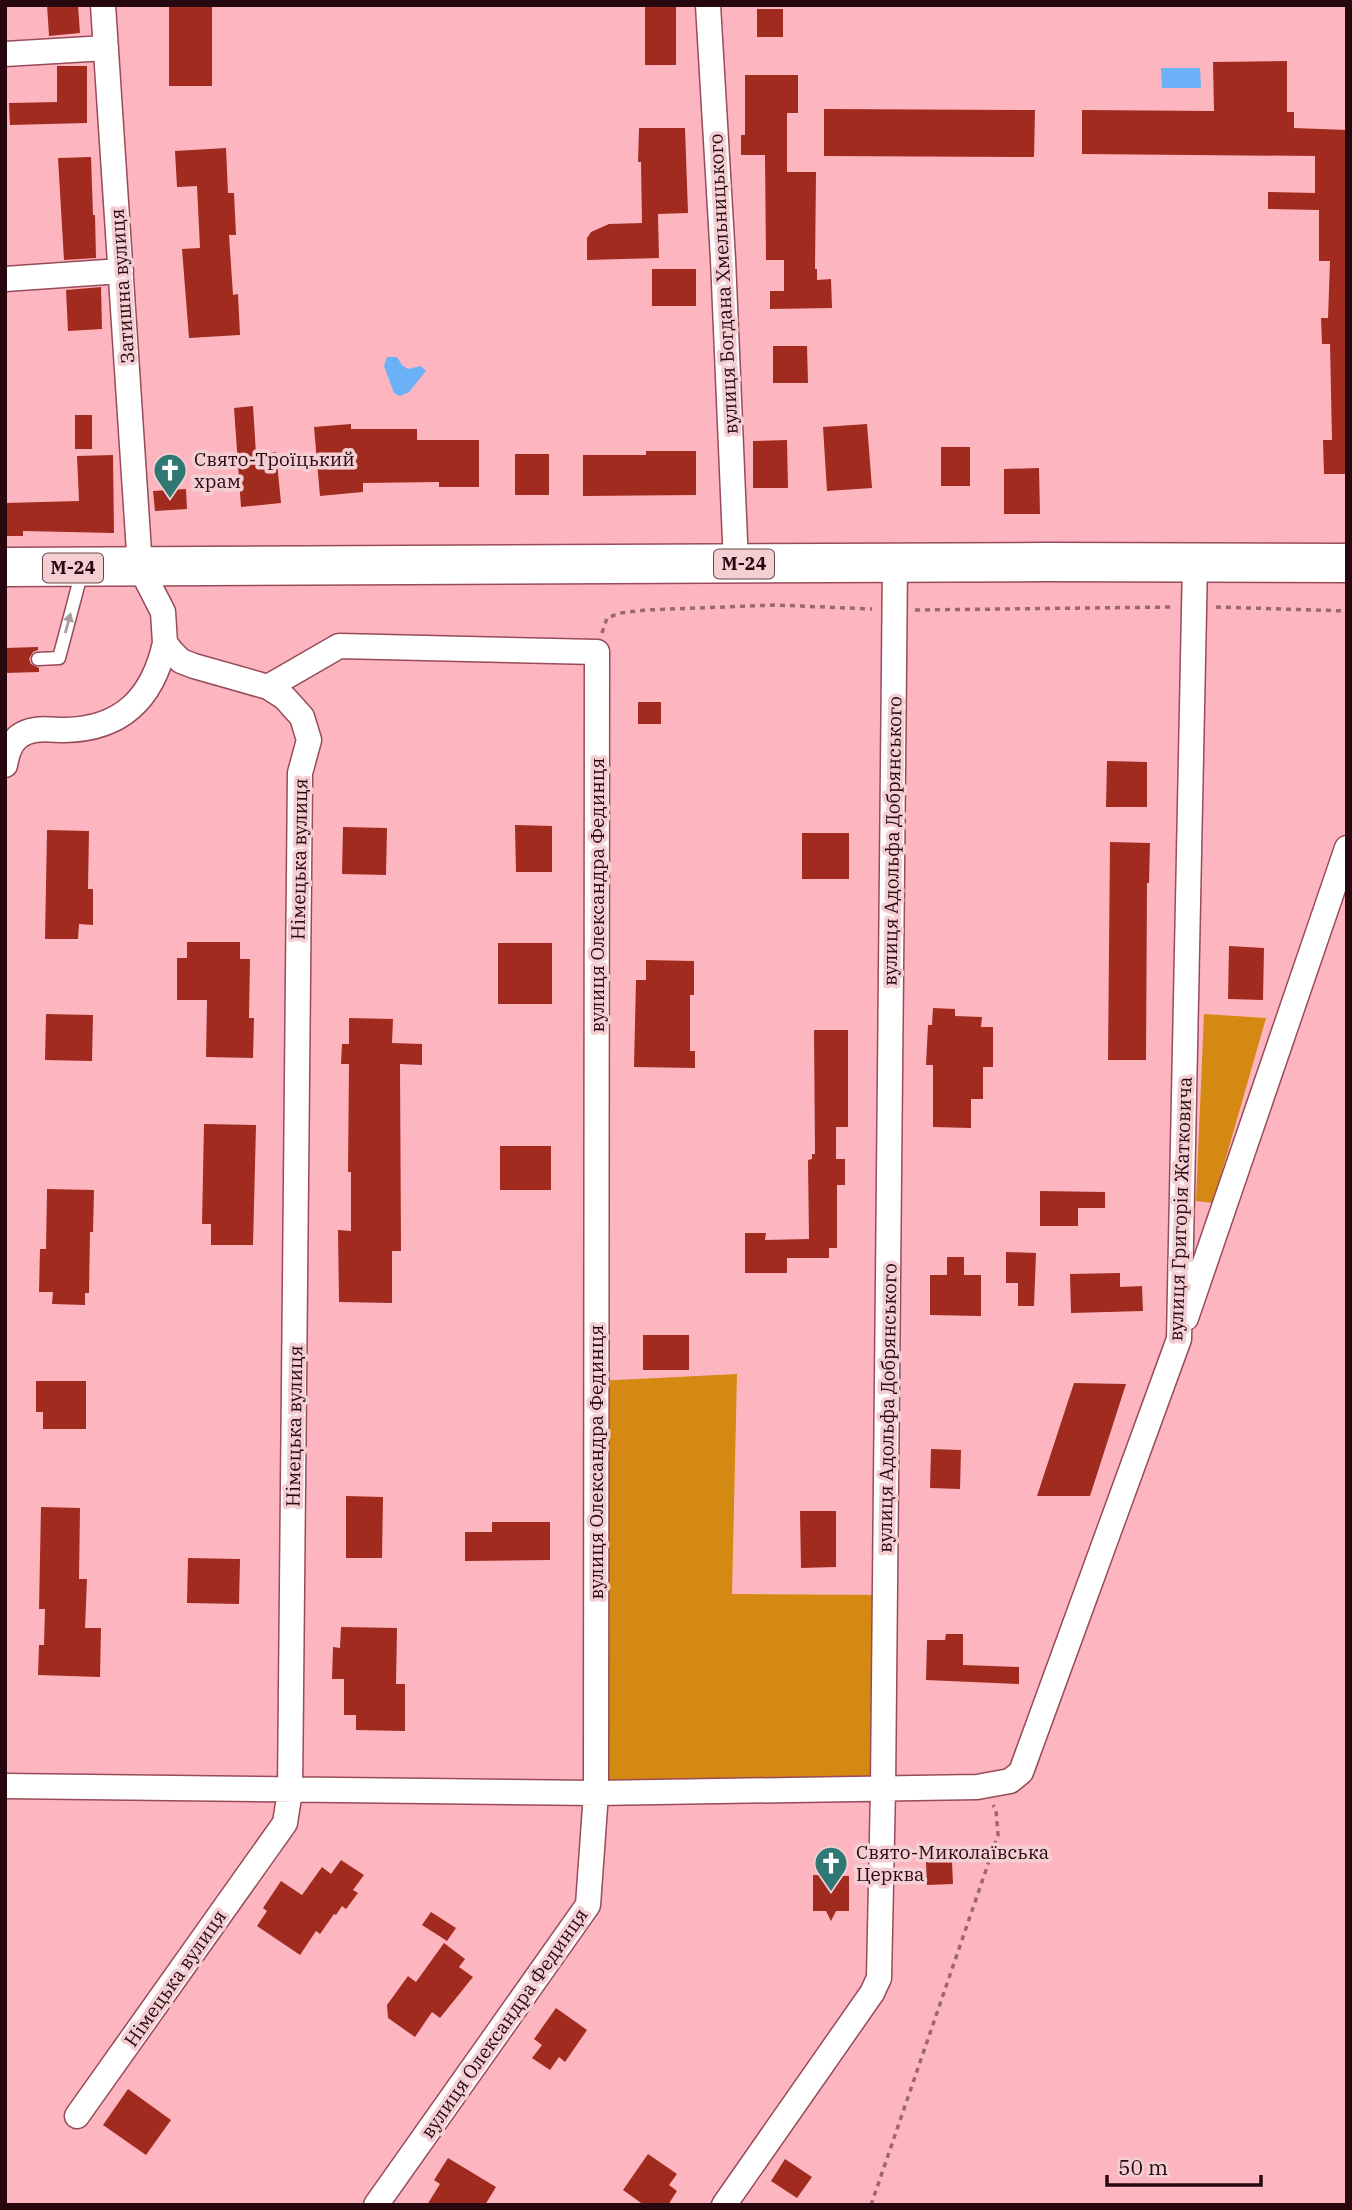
<svg xmlns="http://www.w3.org/2000/svg" width="1352" height="2210" font-family="'IBM Plex Serif',serif">
	<style>
		.green { fill: #d48912 }
		.water { fill: #6bb1f7 }
		.building { fill: #a02b1e }
		.lines { fill: none; stroke-linecap: round; stroke-linejoin: round }
		.lane-casing { stroke: #984b59; stroke-width: 15 }
		.street-casing { stroke: #984b59; stroke-width: 27 }
		.highway-casing { stroke: #984b59; stroke-width: 41 }
		.path { stroke: #9c6870; stroke-width: 3.5; stroke-dasharray: 5 5; stroke-linecap: butt }
		.lane { stroke: #fff; stroke-width: 12 }
		.street { stroke: #fff; stroke-width: 24 }
		.highway { stroke: #fff; stroke-width: 38 }
		.oneway { fill: #a89c9f }
		.labels { text-anchor: middle; stroke-width: 7; stroke-linejoin: round; paint-order: stroke }
		.shield { fill: #f3cfd3; stroke: #644449; stroke-width: 2 }
		.shield-label { font-size: 18px; font-weight: bold; fill: #26080e }
		.street-label { font-size: 19px; fill: #26080e; stroke: #f3cfd3 }
		.poi-label { font-size: 19px; fill: #26080e; stroke: #f3cfd3; text-anchor: start }
	</style>
	<rect width="100%" height="100%" fill="#fdb6c0"/>
	<path class="green" d="M1204 1014 1266 1018 1213 1203 1196 1201Z
		M737 1374 732 1594 885 1595 883 1789 596 1793V1381Z"/>
	<path class="water" d="M1161 68H1200L1201 88H1162Z
		M387 357H397L402 365 408 369 421 366 426 371 409 392 400 396 394 393 384 366Z"/>
	<path class="building" d="M47 5H78L80 33 49 36Z
		M169 5H212V86H169Z
		M645 5H676V65H645Z
		M757 9H783V37H757Z
		M1287 61V112H1294V128L1347 130V474H1324L1323 440H1332L1330 344H1322L1321 318H1328L1330 261H1319V210L1268 209V192L1315 193V156L1082 154V110L1214 111 1213 62Z
		M57 66H87V123L10 125 9 103 57 102Z
		M745 75H798V113H787V172H816L815 269H817V280L831 279 832 308 770 309V291H784V260H766L765 155H741V135H745Z
		M824 109 1035 110 1034 157 824 156Z
		M639 128H685L688 213 658 214 659 258 587 260V238L591 232 609 224 642 223 641 162H638Z
		M226 148 228 193H234L236 235H229L233 295 238 294 240 335 189 338 182 249 200 248 197 186 177 187 175 151Z
		M91 157 93 215H95L96 258 64 260 58 158Z
		M652 269H696V306H652Z
		M101 287 102 329 68 331 66 290Z
		M773 346H807L808 383H773Z
		M253 406 256 454 276 452 281 503 241 507 234 408Z
		M75 415H92V449H75Z
		M351 424V429H417V440H479V487H439V482L363 483V492L320 496 314 427Z
		M867 424 872 488 827 491 823 427Z
		M787 440 788 488H753V441Z
		M941 447H970V486H941Z
		M646 451H696V495L583 496V455H646Z
		M515 454H549V495H515Z
		M113 455 114 533 23 531V536H5V503L79 501 77 456Z
		M1039 468 1040 514H1004V469Z
		M186 489 187 509 155 511 153 491Z
		M38 647V650L33 652 29 659 31 664 39 668V672L5 673V648Z
		M638 702H661V724H638Z
		M1107 761 1147 762V807H1106Z
		M515 825 552 826V872H516Z
		M343 827 387 828 386 875 342 874Z
		M47 830 89 831 88 889H93V925L79 924 78 939H45Z
		M802 833H849V879H802Z
		M1110 842 1150 843 1149 883H1147L1146 1060H1108Z
		M187 942H240V959H250L249 1018H254L253 1058 206 1057 207 1000H177V958H187Z
		M498 943H552V1004H498Z
		M1229 946 1264 948 1263 1000 1228 999Z
		M646 960 694 961V995H690V1051H695V1068L634 1067 636 980H646Z
		M933 1008 955 1009V1016L982 1017 981 1027H993V1067H983V1099H971V1128L933 1127V1065H926L928 1025H932Z
		M46 1014 93 1015 92 1061 45 1060Z
		M349 1018 393 1019 392 1043 422 1044V1065L400 1064 401 1251H392V1303L339 1302 338 1230 351 1231V1172H348L349 1064H341L342 1044H349Z
		M814 1030H848V1127H836V1159H845V1185H837V1248H829V1258H787V1273H745V1233H766L765 1240 809 1239 808 1160 812 1159V1154H815Z
		M204 1124 256 1125 253 1245H211V1224H202Z
		M500 1146H551V1190H500Z
		M47 1189 94 1190 93 1232H90L89 1293H85V1305L52 1304 53 1292H39L40 1249H46Z
		M1040 1191 1105 1192V1208H1078V1226H1040Z
		M1006 1252 1036 1253 1034 1306H1018V1283H1006Z
		M947 1257H964V1275H981V1316L930 1315V1275H947Z
		M1120 1273V1287L1142 1286 1143 1311 1071 1313 1070 1274Z
		M643 1335H689V1370H643Z
		M36 1381H86V1429H43V1412H36Z
		M1074 1383 1126 1384 1090 1496H1037Z
		M931 1449 961 1450 960 1489 930 1488Z
		M346 1496 383 1497 382 1558H346Z
		M41 1507 80 1508 79 1579H87L85 1628H101L100 1677 38 1675 39 1645H44L45 1609H39Z
		M800 1511H836V1567L801 1568Z
		M492 1522H550V1560L465 1561V1532H492Z
		M188 1558 240 1559 239 1604 187 1603Z
		M341 1627 397 1628 396 1684H405V1731L356 1730V1715H344V1679H332L333 1647 340 1648Z
		M946 1634H963V1665L1019 1667V1684L926 1680 927 1640H945Z
		M341 1860 364 1875 353 1890 358 1893 346 1909 342 1906 336 1915 334 1914 320 1934 316 1931 300 1955 257 1926 267 1911 263 1908 281 1881 302 1895 322 1867 331 1874Z
		M926 1862H952L953 1884 927 1885Z
		M813 1875 849 1876V1911H836L831 1921 826 1911H813Z
		M431 1912 456 1928 447 1941 422 1925Z
		M444 1943 465 1959 459 1967 473 1977 440 2018 432 2012 415 2037 388 2018 387 2005 408 1976 416 1982Z
		M556 2008 587 2030 565 2062 559 2057 550 2070 532 2058 542 2045 534 2039Z
		M128 2089 171 2120 146 2155 103 2125Z
		M648 2154 677 2174 669 2185 677 2191 668 2205H644L623 2190Z
		M448 2158 496 2187 485 2205H427L440 2184 434 2180Z
		M785 2159 812 2177 797 2198 771 2181Z"/>
	<g class="lines">
		<defs>
			<path id="lane" d="M38 659 59 658 82 571"/>
			<path id="street" d="M708 5 723 259 736 564
				M5 54 106 48
				M5 279 121 271
				M268 687 339 646 597 652 596 1793 588 1905 376 2205
				M5 765C7 755 9 745 18 737 32 726 49 730 65 730 123 729 153 697 165 643
				M1186 1318 1347 848
				M5 1786 596 1793 977 1787 1010 1781 1021 1772 1179 1339 1195 562
				M77 2116 285 1823 290 1791 300 773 309 740 302 717 285 698 268 687 194 666 181 661 172 652 165 643 163 612 140 567 103 5
				M724 2205 872 1993 879 1978 883 1789 895 563"/>
			<path id="highway" d="M5 567 1046 562 1347 563"/>
		</defs>
		<use href="#lane" class="lane-casing"/>
		<use href="#street" class="street-casing"/>
		<use href="#highway" class="highway-casing"/>
		<path class="path" d="M1216 607 1347 611
			M915 610 1173 607
			M602 633 607 618 620 613 646 610 775 605 872 609
			M871 2205 998 1835 996 1810 993 1805"/>
		<use href="#lane" class="lane"/>
		<use href="#street" class="street"/>
		<use href="#highway" class="highway"/>
	</g>
	<defs><path id="oneway-solid" d="M-6-.8H1V-3.2L6.5 0L1 3.2V.8H-6Z" transform="scale(1.75)"/></defs>
	<use class="oneway" href="#oneway-solid" transform="translate(68 623) rotate(-75)"/>
	<defs>
		<symbol id="church-pin" viewBox="-11 -11 22 30"><path d="M0 17L-7.5 6A9.5 9.5 0 1 1 7.5 6Z" fill="#2f7874" stroke="#f3cfd3"/><path d="M-1.2-6h2.4v3.5h3.3v2.4h-3.3V6h-2.4V-.1h-3.3v-2.4h3.3Z" fill="#fff"/></symbol>
	</defs>
	<g fill-rule="evenodd">
		<use href="#church-pin" x="151" y="451" width="38" height="52"/>
		<use href="#church-pin" x="812" y="1844" width="38" height="52"/>
	</g>
	<g class="labels">
		<g class="shield">
			<rect x="714" y="549.5" width="60" height="29" rx="5"/>
			<rect x="43" y="553.5" width="60" height="29" rx="5"/>
		</g>
		<g class="shield-label">
			<text x="744" y="570">М-24</text>
			<text x="73" y="574">М-24</text>
		</g>
		<g class="street-label">
			<text transform="translate(723 284) rotate(-93)" y="7">вулиця Богдана Хмельницького</text>
			<text transform="translate(122 286) rotate(-94)" y="7">Затишна вулиця</text>
			<text transform="translate(892 841) rotate(-89)" y="7">вулиця Адольфа Добрянського</text>
			<text transform="translate(299 859) rotate(-89)" y="7">Німецька вулиця</text>
			<text transform="translate(597 895) rotate(-90)" y="7">вулиця Олександра Фединця</text>
			<text transform="translate(1180 1209) rotate(-88)" y="7">вулиця Григорія Жатковича</text>
			<text transform="translate(887 1408) rotate(-89)" y="7">вулиця Адольфа Добрянського</text>
			<text transform="translate(294 1426) rotate(-89)" y="7">Німецька вулиця</text>
			<text transform="translate(596 1462) rotate(-90)" y="7">вулиця Олександра Фединця</text>
			<text transform="translate(175 1978) rotate(-55)" y="7">Німецька вулиця</text>
			<text transform="translate(504 2023) rotate(-55)" y="7">вулиця Олександра Фединця</text>
		</g>
		<g class="poi-label">
			<text x="194" y="466">Свято-Троїцький<tspan x="194" dy="22">храм</tspan></text>
			<text x="856" y="1859">Свято-Миколаївська<tspan x="856" dy="22">Церква</tspan></text>
		</g>
	</g>
	<rect width="1352" height="2210" fill="none" stroke="#26080e" stroke-width="14"/>
	<path d="M1107 2175v10h154v-10" fill="none" stroke="#26080e" stroke-width="3.5"/>
	<text x="1118" y="2175" font-size="21" fill="#26080e" stroke="#f3cfd3" stroke-width="5" paint-order="stroke">50 m</text>
</svg>
